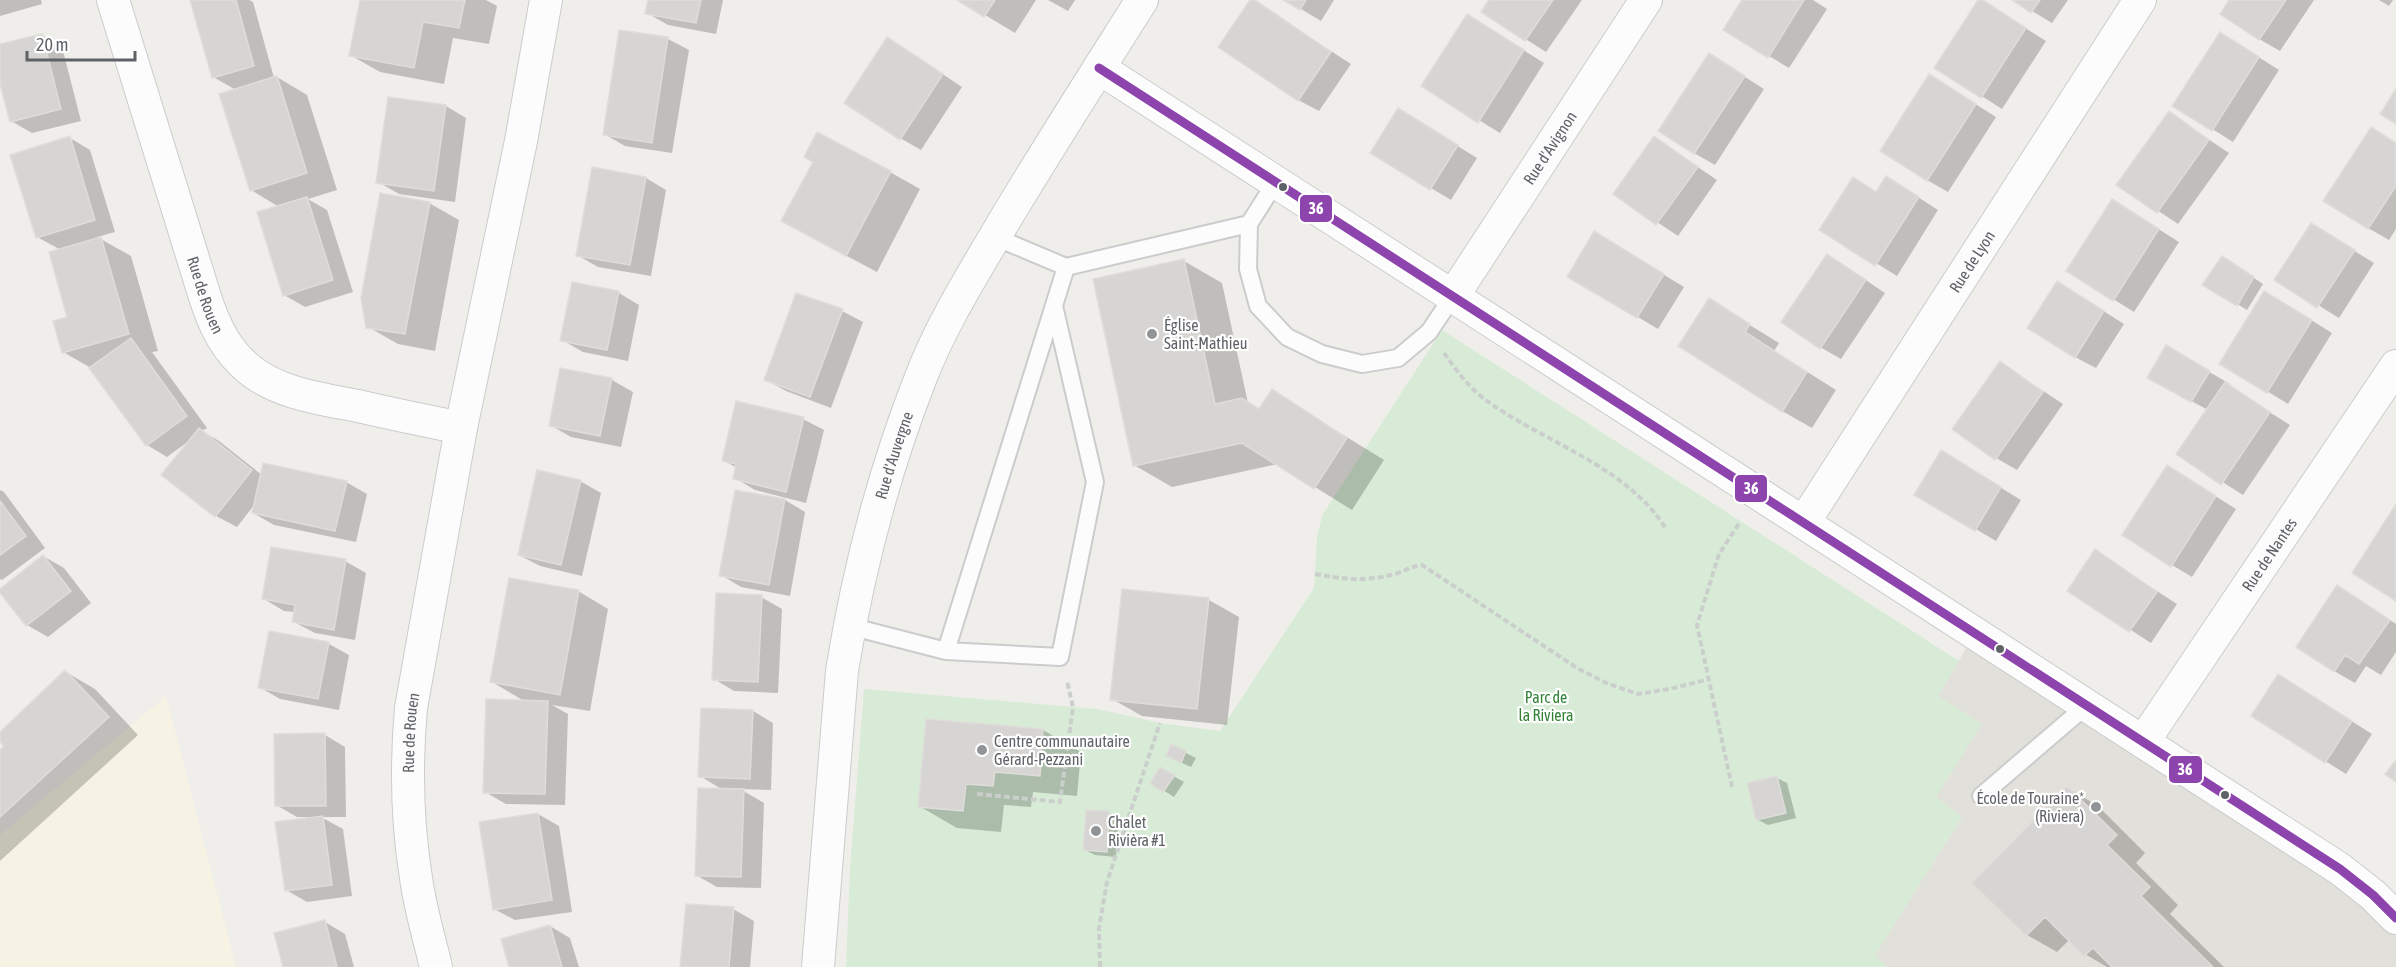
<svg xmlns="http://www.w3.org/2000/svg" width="2396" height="967" font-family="'Asap Condensed',sans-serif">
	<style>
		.commercial { fill: #f7f3e4 }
		.education { fill: #e2e0da }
		.green { fill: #d8ebd6 }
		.shadow { fill: #0003 }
		.building { fill: #d6d5d3; stroke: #deddd9; stroke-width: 1.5 }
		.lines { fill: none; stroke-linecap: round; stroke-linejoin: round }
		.service-casing { stroke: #cbcccc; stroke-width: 20 }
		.minor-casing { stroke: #cbcccc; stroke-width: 34 }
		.path { stroke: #cacfcc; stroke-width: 4; stroke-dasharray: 6 3; stroke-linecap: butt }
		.service { stroke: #fdfcfc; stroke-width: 16 }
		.minor { stroke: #fdfcfc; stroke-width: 32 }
		.bus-1-casing { stroke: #fff; stroke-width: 14 }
		.bus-1 { stroke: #8e44ad; stroke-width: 9 }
		.bus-dot { fill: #5f6368; stroke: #fff; stroke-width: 2 }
		.poi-dot { fill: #919496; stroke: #fff; stroke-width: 2 }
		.labels { text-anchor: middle; stroke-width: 4.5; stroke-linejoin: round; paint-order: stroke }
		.street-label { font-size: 16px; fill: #5f6368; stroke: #fff }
		.poi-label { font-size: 16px; fill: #5f6368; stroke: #fff; text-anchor: start }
		.park-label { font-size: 16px; fill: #348238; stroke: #fff }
		.line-badge { stroke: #fff; stroke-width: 2 }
		.badge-label { font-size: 16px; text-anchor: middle; font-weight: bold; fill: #fff }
	</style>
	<rect width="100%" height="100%" fill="#efeeea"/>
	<path class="commercial" d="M166 696 236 967H0V835Z"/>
	<path class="education" d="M1975 633 2396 918V967H1887L1875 955 1962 817 1935 797 1938 696Z"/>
	<path class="green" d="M1442 330 1959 661 1938 696 1982 724 1936 797 1962 817 1875 955 1887 967H846L850 868 864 689 1097 709 1160 723 1220 731 1314 588 1317 536 1323 514Z"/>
	<path class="shadow" d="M0 0H41L42 4 0 16Z
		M197 0H249L253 2 274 78 277 77 307 95 337 190 308 199 327 210 353 292 305 307 284 295 279 207 251 190 236 90 213 77Z
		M361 0H486L497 6 489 44 453 38 444 84 380 72 350 55Z
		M649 0H723L716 34 668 25 647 13Z
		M960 0H1036L1015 33Z
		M1048 0H1075L1068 11Z
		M1252 0 1351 64 1319 111 1298 100Z
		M1286 0H1334L1321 21Z
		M1491 0H1582L1546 52 1483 12Z
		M1744 0H1813L1827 9 1789 68 1769 56Z
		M1980 0 2046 41 2002 109 1936 67Z
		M2014 0H2068L2052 23Z
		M2231 0H2314L2280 51 2259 39Z
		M2379 0H2393L2389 6Z
		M1488 28 1544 63 1500 133 1423 86Z
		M620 31 668 39 689 50 672 153 625 146 604 134Z
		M42 35 62 47 81 121 32 133 11 121 0 78V45Z
		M2241 46 2279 70 2233 142 2174 105Z
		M908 51 962 87 921 150 900 138Z
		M1710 55 1764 89 1715 165 1694 153Z
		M1950 88 1996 117 1948 192 1927 180Z
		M446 106 466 118 455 202 399 194 378 182Z
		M2169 113 2229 153 2178 224 2118 184Z
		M1419 122 1477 158 1451 200 1431 188Z
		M70 138 90 150 115 232 97 237 131 256 158 351 152 352 207 428 202 431 219 441 262 475 346 482 367 494 356 542 274 525 253 513 255 504 237 527 216 516 163 475 189 441 167 457 147 445 91 368 63 352 69 318 61 250 37 237Z
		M1655 138 1717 180 1678 236 1615 194Z
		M2396 144V229L2389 240 2368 228Z
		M890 172 920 189 877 272 813 238Z
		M646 178 666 190 651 276 598 267 577 255Z
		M1907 190 1938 210 1897 276 1821 229 1877 193Z
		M429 203 459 220 435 351 398 344 368 327Z
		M2133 213 2179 242 2134 312 2068 271Z
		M2332 237 2374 263 2339 318 2276 279Z
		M1615 245 1684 287 1658 329 1569 276Z
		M1184 261 1222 283 1248 403 1260 410 1272 391 1384 460 1352 510 1278 464 1172 487 1134 465Z
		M2233 264 2263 284 2247 310 2205 284Z
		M1848 268 1885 293 1841 359 1820 347Z
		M573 284 619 293 639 305 628 361 583 352 562 340Z
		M2078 295 2124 324 2096 368 2075 357Z
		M1709 300 1779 343 1774 351 1836 390 1812 428 1782 411Z
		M2285 304 2332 333 2288 404 2221 363Z
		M842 311 863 322 831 408 786 391 766 380Z
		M2166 347 2230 384 2228 386 2290 425 2243 495 2178 454 2208 410 2169 389Z
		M2001 363 2063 404 2017 470 1996 458Z
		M562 369 612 380 633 392 621 447 571 437 550 425Z
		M803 419 824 430 806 503 755 490 735 478 737 468 723 460Z
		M1962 464 2021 500 1996 541 1916 494Z
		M2188 479 2236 509 2192 577 2172 565Z
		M580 481 601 493 582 576 540 566 519 555Z
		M0 490 4 492 45 548 2 580 0 579Z
		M736 492 785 500 805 512 790 596 741 587 721 575Z
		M2095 551 2177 604 2151 643 2069 590Z
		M43 556 64 568 91 603 48 637 27 625Z
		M345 561 366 573 355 640 315 633 294 622 296 612 284 611 264 599Z
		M2338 587 2396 624V652L2381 675 2366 666 2355 683 2334 671Z
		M578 591 608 609 590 711 552 705 568 714 565 805 506 804 485 792 526 702 492 682Z
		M761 597 782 609 778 693 734 691 714 679Z
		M1209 600 1239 617 1227 725 1142 716 1112 699Z
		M270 632 329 644 349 655 339 710 280 699 259 687Z
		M66 672 95 689 138 735 0 861V752L6 746 0 740V735Z
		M2299 688 2372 734 2346 774 2253 716Z
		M753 711 773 723 771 790 740 789 764 803 761 888 717 887 696 875 723 790 700 776Z
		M927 720 1043 730 1081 752 1077 796 1033 792 1031 807 1004 805 1001 832 957 828 919 806Z
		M325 735 345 747 346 817H321L343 829 352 896 307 902 286 890 308 817H297L276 805Z
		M1172 746 1196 758 1191 767 1178 761Z
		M1161 769 1184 782 1174 797 1152 783Z
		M1777 778 1787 783 1796 818 1768 825 1758 820Z
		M2068 788 2098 806 2145 853 2136 863 2178 905 2170 914 2224 967H2107L2085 954 2070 939 2057 952 2027 935Z
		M1109 813 1119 818 1116 857 1095 855 1085 850Z
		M538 814 559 826 572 912 515 920 494 909Z
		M733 909 754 921 750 967H682Z
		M325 922 345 934 354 967H285Z
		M550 926 570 938 579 967H510Z"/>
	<path class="building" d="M190 0H236L254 66 212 78Z
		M360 0H465L459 28 423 22 414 68 349 56Z
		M648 0H701L696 23 645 14Z
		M957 0H995L984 17Z
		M1250 0H1255L1331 52 1298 101 1218 47Z
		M1283 0H1306L1300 10Z
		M1489 0H1553L1525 41 1481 12Z
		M1742 0H1804L1768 58 1723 30Z
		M1978 0H1983L2026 28 1981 98 1934 68Z
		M2012 0H2040L2031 13Z
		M2229 0H2286L2259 40 2220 14Z
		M1467 14 1524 50 1478 123 1421 86Z
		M619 30 668 37 652 143 603 135Z
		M2220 32 2259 57 2212 131 2172 106Z
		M42 34 61 109 10 122 0 84V44Z
		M887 37 943 74 900 140 844 103Z
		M1709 53 1745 76 1694 154 1658 131Z
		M1929 74 1976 104 1927 181 1880 151Z
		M277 76 307 173 250 191 219 94Z
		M2396 89V124L2380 114Z
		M388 97 446 105 434 191 376 183Z
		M1398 108 1458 145 1430 190 1370 153Z
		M2169 111 2209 140 2157 213 2116 185Z
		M2371 127 2396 143V186L2368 229 2323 201Z
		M817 132 891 171 846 256 781 221 813 162 804 157Z
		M70 136 95 220 36 238 10 155Z
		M1654 136 1698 167 1656 225 1613 194Z
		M592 167 646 177 630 265 576 256Z
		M1886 176 1919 197 1875 266 1819 230 1853 177 1876 192Z
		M380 193 430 202 405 334 366 328 361 298Z
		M307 197 333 280 283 296 257 212Z
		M2112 199 2159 229 2113 301 2066 271Z
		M2311 223 2355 250 2317 308 2274 280Z
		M1594 231 1664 274 1637 318 1567 277Z
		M101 237 129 334 62 353 53 321 67 317 49 252Z
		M1827 254 1866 280 1820 349 1781 322Z
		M2222 256 2254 277 2237 306 2202 285Z
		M1184 259 1215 404 1242 398 1259 409 1272 389 1347 438 1314 489 1242 443 1133 466 1093 279Z
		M2057 281 2104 311 2075 358 2027 328Z
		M572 282 619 291 607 350 560 341Z
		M2264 291 2312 320 2267 393 2219 364Z
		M796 293 843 309 810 397 764 380Z
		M1709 298 1750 324 1745 332 1807 372 1782 412 1678 346Z
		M131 338 187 416 146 446 89 368Z
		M2166 345 2210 371 2191 402 2147 378Z
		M2000 361 2043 392 1995 460 1952 429Z
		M560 368 612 378 600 436 549 426Z
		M2225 382 2270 412 2221 485 2176 454Z
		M736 401 804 417 786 492 733 479 736 464 722 461Z
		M199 428 252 470 215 517 161 475Z
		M1941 450 2001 487 1975 531 1914 495Z
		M263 463 347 481 335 531 252 513Z
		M2167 465 2216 496 2171 567 2122 535Z
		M537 470 581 480 561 565 518 555Z
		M735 490 785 499 769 585 719 576Z
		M0 501 26 536 0 555Z
		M2396 504V601L2352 573Z
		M271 547 346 559 334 630 292 622 295 605 262 599Z
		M2095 549 2157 592 2129 632 2067 591Z
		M43 555 71 591 26 626 0 593V589Z
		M509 578 579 590 560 695 490 682Z
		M2337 585 2390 620 2359 664 2345 655 2334 672 2296 647Z
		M1122 589 1209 598 1197 709 1110 700Z
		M716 593 762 595 758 682 712 680Z
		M269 631 329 642 318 699 258 688Z
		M65 670 109 717 0 817V750L4 746 0 742V732Z
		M2278 674 2352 721 2325 763 2251 716Z
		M486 699 548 701 545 794 483 793Z
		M701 708 753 710 750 779 698 777Z
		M926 719 1043 729 1040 776 995 772 993 786 966 784 963 811 918 807Z
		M325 733 326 806H275L274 734Z
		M1171 744 1186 751 1181 763 1166 756Z
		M2396 760V782L2385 774Z
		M1160 767 1175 775 1163 792 1150 784Z
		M1777 776 1786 813 1756 820 1747 783Z
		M2067 786 2117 835 2107 845 2150 887 2141 896 2213 967H2112L2093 948 2084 956 2045 917 2026 936 1972 883Z
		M698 788 744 789 741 877 695 876Z
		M1086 810 1109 811 1107 852 1083 850Z
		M538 813 552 900 493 910 479 822Z
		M323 816 332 885 285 891 275 822Z
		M686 904 734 907 729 967H680Z
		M325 920 337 967H283L274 933Z
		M550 925 562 967H509L501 939Z"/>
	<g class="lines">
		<defs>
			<path id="service" d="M1249 224 1248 269 1258 306 1287 337 1322 354 1362 364 1398 358 1429 332 1453 296
				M1066 267 1249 224 1275 183
				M849 626 946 651 1066 267 995 237
				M946 651 1060 657 1095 482 1054 306
				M1981 796 2086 706"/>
			<g id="minor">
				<path id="s1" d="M113 0 205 297C214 325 226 351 250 370 280 394 322 399 358 406 392 414 427 421 461 428"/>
				<path d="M1099 68 2340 869 2373 895 2396 918"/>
				<path id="s2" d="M1453 296 1646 0"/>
				<path id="s3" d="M1804 522 2140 0"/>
				<path id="s4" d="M2143 742 2396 366"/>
				<path id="s5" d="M436 967C429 937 420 908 416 878 407 822 406 764 411 708L461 428 521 141 546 0"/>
				<path id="s6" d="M818 967 842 671C858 571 884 471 921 377 941 325 972 276 1000 228 1046 151 1094 76 1142 0"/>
			</g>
		</defs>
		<use href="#service" class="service-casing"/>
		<use href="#minor" class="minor-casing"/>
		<path class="path" d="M1444 353C1456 370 1470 389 1487 401 1544 442 1628 467 1666 529
			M1315 574C1343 579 1367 582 1395 574 1405 571 1412 566 1422 565L1577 668 1606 683 1638 694 1669 689 1710 679
			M1732 787 1697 625 1719 554 1740 522
			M977 794 1060 802 1073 707 1067 681
			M1100 967 1099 928 1107 882 1160 723"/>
		<use href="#service" class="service"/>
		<use href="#minor" class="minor"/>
		<defs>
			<path id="bus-1" d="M1099 68 2340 869 2373 895 2396 918"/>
		</defs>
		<use href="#bus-1" class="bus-1-casing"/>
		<use href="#bus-1" class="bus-1"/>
	</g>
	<g class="bus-dot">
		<circle cx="1283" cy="187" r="5"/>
		<circle cx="2000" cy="649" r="5"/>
		<circle cx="2225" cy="795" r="5"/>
	</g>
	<g class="poi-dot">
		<circle cx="1152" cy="334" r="6"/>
		<circle cx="982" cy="750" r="6"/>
		<circle cx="2096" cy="807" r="6"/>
		<circle cx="1096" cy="831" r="6"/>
	</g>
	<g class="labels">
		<g class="street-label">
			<text dy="6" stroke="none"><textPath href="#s2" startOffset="177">Rue d'Avignon</textPath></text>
			<text dy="6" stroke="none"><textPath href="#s3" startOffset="310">Rue de Lyon</textPath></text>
			<text dy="6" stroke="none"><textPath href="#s1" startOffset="309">Rue de Rouen</textPath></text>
			<text dy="6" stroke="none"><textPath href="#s6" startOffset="519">Rue d'Auvergne</textPath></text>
			<text dy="6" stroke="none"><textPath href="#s4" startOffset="226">Rue de Nantes</textPath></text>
			<text dy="6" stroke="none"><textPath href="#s5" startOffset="237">Rue de Rouen</textPath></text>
		</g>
		<g class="poi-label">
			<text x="1164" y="331">Église<tspan x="1164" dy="18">Saint-Mathieu</tspan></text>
			<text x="994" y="747">Centre communautaire<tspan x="994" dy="18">Gérard-Pezzani</tspan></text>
			<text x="2084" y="804" text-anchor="end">École de Touraine*<tspan x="2084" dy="18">(Riviera)</tspan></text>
			<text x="1108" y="828">Chalet<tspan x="1108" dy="18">Rivièra #1</tspan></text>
		</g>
		<g class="park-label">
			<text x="1546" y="703">Parc de<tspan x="1546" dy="18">la Riviera</tspan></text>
		</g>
	</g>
	<g class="line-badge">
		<rect x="1299" y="194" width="34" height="29" rx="6" fill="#8e44ad"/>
		<rect x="1734" y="474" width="34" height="29" rx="6" fill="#8e44ad"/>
		<rect x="2168" y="755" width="35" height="29" rx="6" fill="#8e44ad"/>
	</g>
	<g class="badge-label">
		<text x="1316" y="214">36</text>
		<text x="1751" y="494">36</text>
		<text x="2185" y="775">36</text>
	</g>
	<path d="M27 51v9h108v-9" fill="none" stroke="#5f6368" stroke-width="3"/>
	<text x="36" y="51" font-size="18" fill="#5f6368" stroke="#ffffff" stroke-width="4.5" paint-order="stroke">20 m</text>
</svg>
